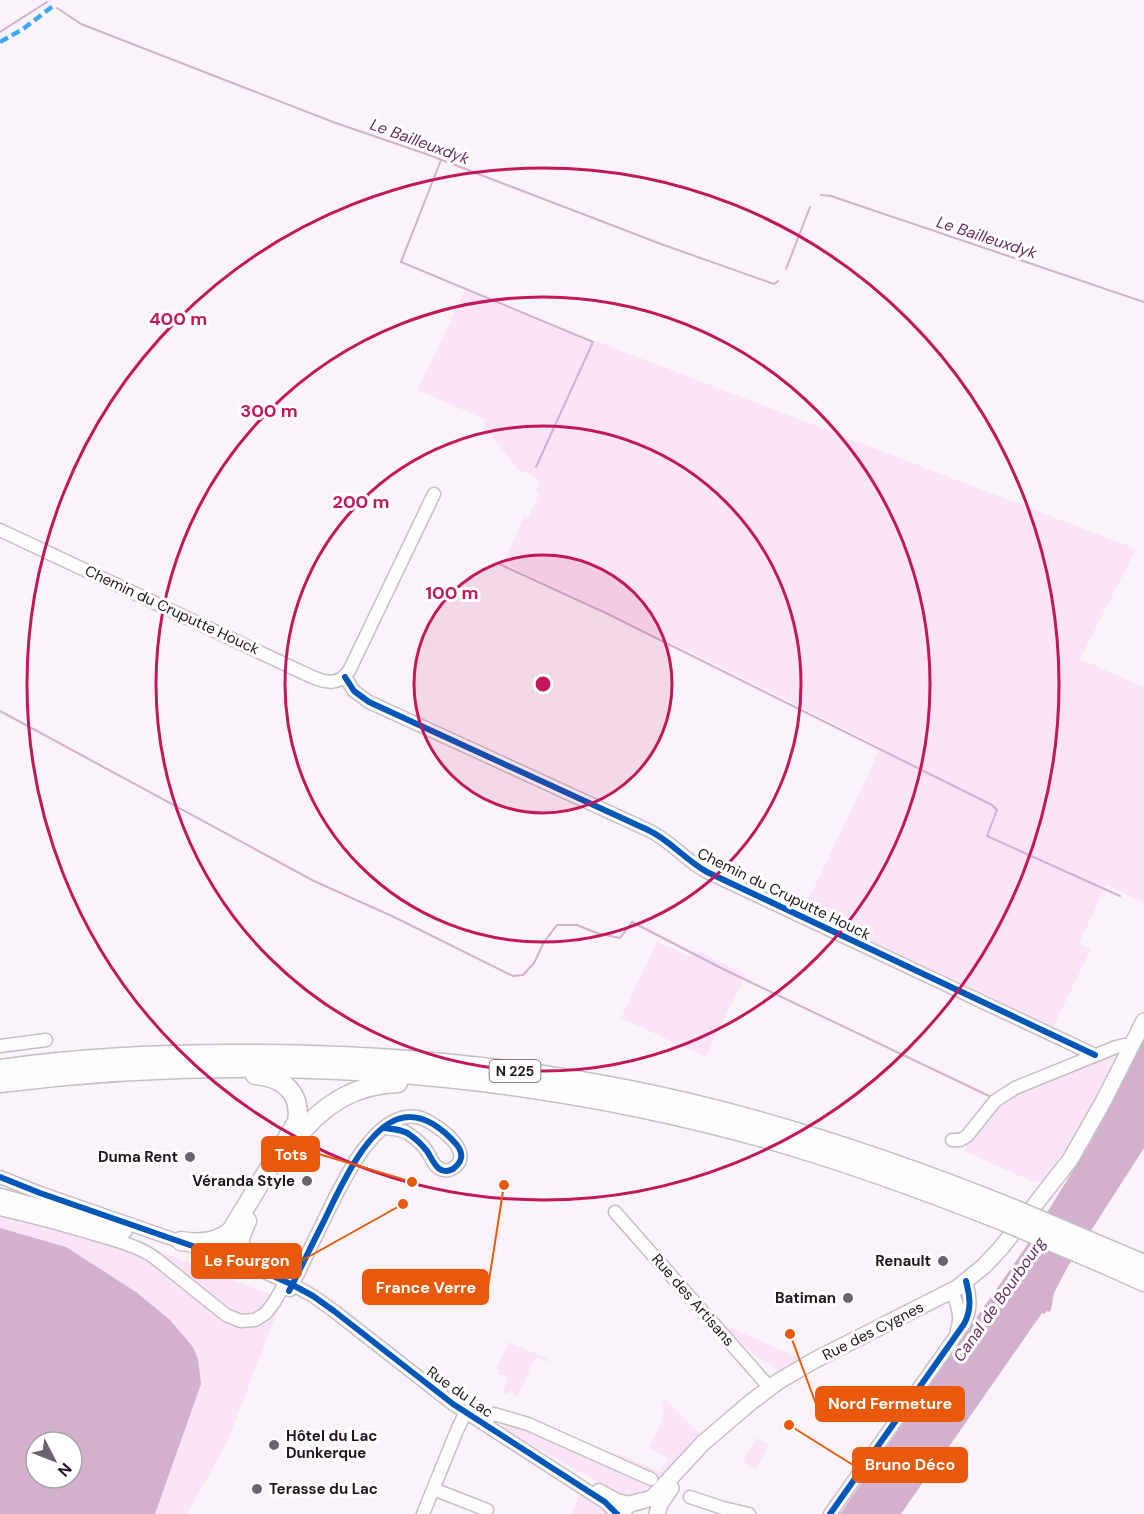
<svg xmlns="http://www.w3.org/2000/svg" width="1144" height="1514" font-family="'DM Sans',sans-serif">
	<style>
		.green { fill: #fbe4f7; fill-rule: evenodd }
		.water { fill: #d4b0cf; fill-rule: evenodd }
		.lines { fill: none; stroke-linecap: round; stroke-linejoin: round }
		.stream { stroke: #d4b0cf; stroke-width: 2 }
		.minor-casing { stroke: #c6bec5; stroke-width: 15 }
		.major-casing { stroke: #c6bec5; stroke-width: 18 }
		.highway-casing { stroke: #c6bec5; stroke-width: 21 }
		.minor { stroke: #fefdfe; stroke-width: 12 }
		.major { stroke: #fefdfe; stroke-width: 15 }
		.highway { stroke: #fefdfe; stroke-width: 18 }
		.highway-bridge-casing { stroke: #c6bec5; stroke-width: 21; stroke-linecap: butt }
		.highway-bridge { stroke: #fefdfe; stroke-width: 18 }
		.quiet { stroke: #3fa9f5; stroke-width: 4.5; stroke-dasharray: 9 4.5; stroke-linecap: butt }
		.cycleway-casing { stroke: #fff; stroke-width: 10 }
		.cycleway { stroke: #0057b8; stroke-width: 6 }
		.ring { fill: none; stroke: #c2185b; stroke-width: 3 }
		.poi-dot { fill: #6d636c; stroke: #fff; stroke-width: 2 }
		.labels { text-anchor: middle; stroke-width: 6; stroke-linejoin: round; paint-order: stroke }
		.shield { fill: #fff; stroke: #645c63; stroke-width: 1.5 }
		.shield-label { font-size: 14px; font-weight: bold; fill: #211620 }
		.street-label { font-size: 15px; fill: #211620; stroke: #fff }
		.poi-label { font-size: 15px; font-weight: bold; fill: #211620; stroke: #fff; text-anchor: end }
		.water-label { font-size: 16px; font-style: italic; fill: #682c62; stroke: #fff }
		.centre { fill: #c2185b; stroke: #fff; stroke-width: 3 }
		.ring-label { font-size: 18px; text-anchor: middle; font-weight: bold; fill: #c2185b; stroke: #fff; stroke-width: 6; stroke-linejoin: round; paint-order: stroke }
		.leader { fill: none; stroke: #e8590c; stroke-width: 2 }
		.callout-dot { fill: #e8590c; stroke: #fff; stroke-width: 2 }
		.callout { fill: #e8590c; stroke: #e8590c; stroke-width: 2 }
		.callout-label { font-size: 16px; text-anchor: middle; font-weight: bold; fill: #fff }
	</style>
	<rect width="100%" height="100%" fill="#faf3f9"/>
	<path class="green" d="M465 291 594 344 596 341 1136 549 1080 659 1144 687V903L1106 885 1079 943 1091 949 1053 1027 804 909 881 747 720 666 503 563 524 516 528 518 539 494 535 492 539 482 534 476 517 469 488 431 482 429 485 419 417 390Z
		M657 942 692 957 696 950 746 975 715 1036 706 1057 621 1018Z
		M1114 1050 1118 1053 1114 1068 1068 1152 1048 1181 1033 1182 964 1151 973 1134 1006 1094Z
		M0 1207 125 1238 282 1299 227 1443 187 1514H0ZM36 1442H72V1478H36Z
		M727 1326 802 1359 790 1367 779 1371 755 1355 725 1328Z
		M509 1342 548 1359 547 1362 536 1358 530 1368 518 1397 513 1396 514 1392 510 1391 508 1394 503 1393 508 1377 498 1374 500 1370 496 1368Z
		M662 1397 702 1436 660 1479 615 1458 617 1453 659 1471 668 1459 649 1448 661 1423 664 1411Z
		M511 1422 584 1455 656 1485 645 1492 621 1495 508 1432 504 1428 507 1424Z
		M756 1438 769 1445 756 1469 743 1462Z
		M580 1494 604 1508 609 1514H571Z"/>
	<path class="water" d="M1144 1040V1148L1067 1268 1054 1293 1051 1310 1049 1312 1047 1311 1044 1314 1042 1313 946 1451 949 1454 944 1463 935 1465 901 1514H840L1025 1248 1092 1140Z
		M0 1228 66 1247 136 1292 170 1320 193 1347 198 1359 201 1384 155 1514H0ZM36 1442H72V1478H36Z"/>
	<g class="lines">
		<path class="stream" d="M57 8 81 24 333 122 429 155 661 244 774 284 778 281
			M0 32 47 2
			M441 160 401 262 593 342 536 467
			M821 195 831 196 1144 302
			M786 269 810 207
			M497 563 608 614 992 805 997 810 987 836 1120 896
			M0 711 314 881 394 917 513 976 523 975 534 963 544 942 557 925H577L597 933 620 938 632 922 723 969 989 1096"/>
		<defs>
			<path id="minor" d="M0 530 310 676C326 683 338 686 349 671L434 494
				M345 677 354 691 369 702 648 830C670 840 685 860 707 872L1095 1055
				M0 1046 46 1040
				M952 1140H960L967 1136 995 1101 1015 1088 1116 1047 1124 1045 1132 1046
				M0 1177 40 1193 253 1267 293 1285 313 1296 334 1311 453 1404 605 1502 617 1514
				M0 1209C36 1217 72 1227 108 1238 124 1243 142 1248 155 1258L226 1315 241 1321 255 1320 266 1313 275 1301 286 1281
				M615 1212 770 1388
				M290 1290C301 1268 311 1246 322 1224 338 1192 373 1109 417 1117 432 1120 474 1149 456 1166 453 1169 448 1171 444 1170 434 1169 432 1158 426 1150 422 1144 416 1139 410 1135 403 1129 393 1129 384 1128
				M952 1291C957 1304 962 1316 957 1330
				M484 1424 489 1417 494 1414 528 1424 651 1479
				M433 1489 487 1510
				M599 1490 617 1500 631 1503
				M690 1497 723 1508 749 1514
				M423 1514 458 1428 466 1412
				M830 1514 964 1324C972 1309 970 1297 966 1281"/>
			<path id="major" d="M621 1514C629 1499 640 1504 653 1497L703 1443 751 1402 779 1381 815 1360 957 1288 984 1266 1001 1248 1070 1160 1103 1102 1144 1021
				M657 1514 660 1504 671 1488"/>
			<path id="highway" d="M0 1069C77 1058 156 1054 234 1054 407 1053 581 1072 748 1118 839 1143 927 1174 1014 1209
				M0 1083C256 1051 518 1069 767 1139 848 1162 927 1191 1005 1222
				M294 1142C319 1107 354 1084 398 1083
				M0 1198 99 1225 123 1230
				M181 1241C199 1244 217 1243 231 1231L297 1122C302 1092 282 1077 255 1075
				M1113 1251 1144 1264
				M244 1263C235 1248 240 1236 247 1221
				M1104 1264 1144 1282"/>
		</defs>
		<use href="#minor" class="minor-casing"/>
		<use href="#major" class="major-casing"/>
		<use href="#highway" class="highway-casing"/>
		<use href="#minor" class="minor"/>
		<use href="#major" class="major"/>
		<use href="#highway" class="highway"/>
		<defs>
			<path id="highway-bridge" d="M1014 1209 1113 1251
				M1005 1222 1104 1264"/>
		</defs>
		<use href="#highway-bridge" class="highway-bridge-casing"/>
		<use href="#highway-bridge" class="highway-bridge"/>
		<path class="quiet" d="M0 42 23 29 53 6"/>
		<defs>
			<path id="cycleway" d="M345 677 354 691 369 702 648 830C670 840 685 860 707 872L1095 1055
				M0 1177 40 1193 253 1267 293 1285 313 1296 334 1311 453 1404 605 1502 617 1514
				M289 1291C301 1268 312 1244 324 1221 338 1192 365 1130 398 1119 421 1111 443 1129 457 1145 460 1149 462 1153 461 1158 460 1163 457 1166 453 1169 438 1177 433 1160 427 1151 422 1145 416 1139 410 1135 403 1129 393 1129 384 1128
				M830 1514 964 1324C972 1309 970 1297 966 1281"/>
		</defs>
		<use href="#cycleway" class="cycleway-casing"/>
		<use href="#cycleway" class="cycleway"/>
	</g>
	<circle cx="543" cy="684" r="129" fill="#c2185b" fill-opacity=".12"/>
	<g class="ring">
		<circle cx="543" cy="684" r="129"/>
		<circle cx="543" cy="684" r="258"/>
		<circle cx="543" cy="684" r="387"/>
		<circle cx="543" cy="684" r="516"/>
	</g>
	<g class="poi-dot">
		<circle cx="190" cy="1157" r="6"/>
		<circle cx="307" cy="1181" r="6"/>
		<circle cx="943" cy="1261" r="6"/>
		<circle cx="848" cy="1298" r="6"/>
		<circle cx="274" cy="1445" r="6"/>
		<circle cx="257" cy="1489" r="6"/>
	</g>
	<g class="labels">
		<rect class="shield" x="489.5" y="1060" width="51" height="22" rx="4.5"/>
		<g class="shield-label">
			<text x="515" y="1076">N 225</text>
		</g>
		<g class="street-label">
			<text transform="translate(172 610) rotate(25)" y="5">Chemin du Cruputte Houck</text>
			<text transform="translate(784 894) rotate(26)" y="5">Chemin du Cruputte Houck</text>
			<text transform="translate(693 1300) rotate(49)" y="5">Rue des Artisans</text>
			<text transform="translate(873 1331) rotate(-27)" y="5">Rue des Cygnes</text>
			<text transform="translate(460 1392) rotate(35)" y="5">Rue du Lac</text>
		</g>
		<g class="poi-label">
			<text x="178" y="1162">Duma Rent</text>
			<text x="295" y="1186">Véranda Style</text>
			<text x="931" y="1266">Renault</text>
			<text x="836" y="1303">Batiman</text>
			<text x="286" y="1441" text-anchor="start">Hôtel du Lac<tspan x="286" dy="17">Dunkerque</tspan></text>
			<text x="269" y="1494" text-anchor="start">Terasse du Lac</text>
		</g>
		<g class="water-label">
			<text transform="translate(420 141) rotate(20)" y="6">Le Bailleuxdyk</text>
			<text transform="translate(987 237) rotate(18)" y="6">Le Bailleuxdyk</text>
			<text transform="translate(999 1299) rotate(-55)" y="6">Canal de Bourbourg</text>
		</g>
	</g>
	<circle cx="543" cy="684" r="9" class="centre"/>
	<g class="ring-label">
		<text x="178" y="325">400 m</text>
		<text x="269" y="417">300 m</text>
		<text x="361" y="508">200 m</text>
		<text x="452" y="599">100 m</text>
	</g>
	<path class="leader" d="M412 1182L319 1154M403 1204L301 1261M504 1185L488 1287M790 1334L816 1404M789 1425L853 1465"/>
	<g class="callout-dot">
		<circle cx="412" cy="1182" r="6"/>
		<circle cx="403" cy="1204" r="6"/>
		<circle cx="504" cy="1185" r="6"/>
		<circle cx="790" cy="1334" r="6"/>
		<circle cx="789" cy="1425" r="6"/>
	</g>
	<g class="callout">
		<rect x="262" y="1137" width="57" height="34" rx="6"/>
		<rect x="192" y="1244" width="109" height="34" rx="6"/>
		<rect x="363" y="1270" width="125" height="34" rx="6"/>
		<rect x="816" y="1387" width="148" height="34" rx="6"/>
		<rect x="853" y="1448" width="114" height="34" rx="6"/>
	</g>
	<g class="callout-label">
		<text x="291" y="1160">Tots</text>
		<text x="247" y="1266">Le Fourgon</text>
		<text x="426" y="1293">France Verre</text>
		<text x="890" y="1409">Nord Fermeture</text>
		<text x="910" y="1470">Bruno Déco</text>
	</g>
	<g transform="translate(54 1460) rotate(132)"><circle r="28" fill="#ffffff" stroke="#a6a2a6" stroke-width="1.5"/>
	<path d="M0-4.5L10 22L0 15L-10 22Z" fill="#6d636c"/>
	<text y="-9" font-size="16" font-weight="bold" text-anchor="middle" fill="#211620">N</text>
	</g>
</svg>
